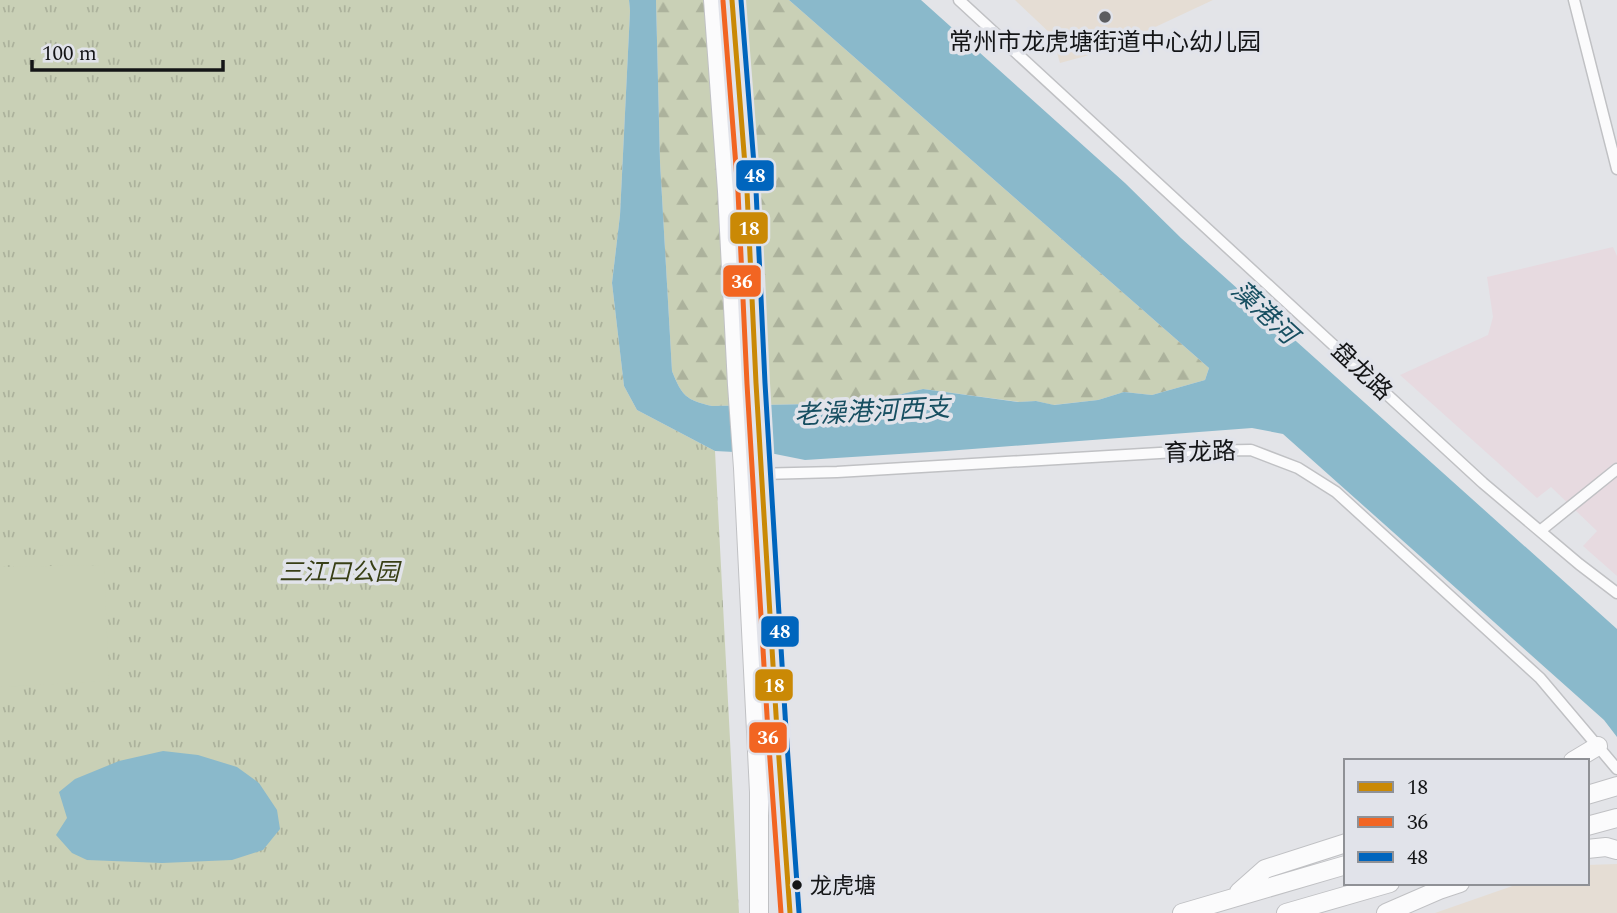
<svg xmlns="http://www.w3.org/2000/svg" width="1617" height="913" font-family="Spectral,'Noto Sans SC',serif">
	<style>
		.commercial { fill: #e7dae0 }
		.education { fill: #e5ddd4 }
		.grass { fill: url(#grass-tufts) }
		.forest { fill: url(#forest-firs) }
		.garden { fill: #c9d0b6 }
		.water { fill: #8ab9cb }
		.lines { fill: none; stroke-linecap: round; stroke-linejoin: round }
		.street-casing { stroke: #c0c1c4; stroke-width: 13 }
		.primary-casing { stroke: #c0c1c4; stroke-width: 20 }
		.street { stroke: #fbfbfc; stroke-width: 10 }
		.primary { stroke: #fbfbfc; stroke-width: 18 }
		.bus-1-casing { stroke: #e1e3ea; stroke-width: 10 }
		.bus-2-casing { stroke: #e1e3ea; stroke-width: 10 }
		.bus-3-casing { stroke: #e1e3ea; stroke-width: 10 }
		.bus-1 { stroke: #ca8905; stroke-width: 5 }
		.bus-2 { stroke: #f26522; stroke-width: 5 }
		.bus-3 { stroke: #0065bd; stroke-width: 5 }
		.poi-dot { fill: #5c5d60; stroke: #e1e3ea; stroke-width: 2.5 }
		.bus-dot { fill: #141517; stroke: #e1e3ea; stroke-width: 2.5 }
		.labels { text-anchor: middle; stroke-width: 7; stroke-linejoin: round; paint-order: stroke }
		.bus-label { font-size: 22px; fill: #141517; stroke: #e1e3ea; text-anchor: start }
		.poi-label { font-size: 24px; fill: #141517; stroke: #e1e3ea }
		.street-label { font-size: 24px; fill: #141517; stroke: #e1e3ea }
		.park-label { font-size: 24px; font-style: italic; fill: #383f15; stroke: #e1e3ea }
		.water-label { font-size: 26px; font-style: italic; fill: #174f61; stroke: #e1e3ea }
		.line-badge { stroke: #e1e3ea; stroke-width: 2.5 }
		.badge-label { font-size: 19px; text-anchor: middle; font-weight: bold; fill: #fff }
	</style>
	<defs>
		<pattern id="grass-tufts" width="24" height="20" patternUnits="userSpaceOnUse" patternTransform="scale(1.75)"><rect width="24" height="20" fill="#c9d0b6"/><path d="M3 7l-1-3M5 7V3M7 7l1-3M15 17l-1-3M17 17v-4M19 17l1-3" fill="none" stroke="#acb29c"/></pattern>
		<pattern id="forest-firs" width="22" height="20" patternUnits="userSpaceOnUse" patternTransform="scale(1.75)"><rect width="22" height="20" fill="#c9d0b6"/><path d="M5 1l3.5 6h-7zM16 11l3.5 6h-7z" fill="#acb29c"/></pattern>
	</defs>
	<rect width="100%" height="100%" fill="#e3e4e8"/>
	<path class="commercial" d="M1613 247 1617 256V576L1583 546 1597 531 1551 487 1537 498 1400 375 1488 335 1493 317 1487 277Z"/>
	<path class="education" d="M1015 0H1213L1104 51 1060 63 1052 35Z
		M1617 864V913H1435L1521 883H1587V865Z"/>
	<path class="grass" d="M0 0H629L630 11 620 215 612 283 624 386 637 410 715 451 739 913H0Z"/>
	<path class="forest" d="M656 0H789L1209 368 1205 380 1152 395 1124 392 1098 400 1053 405 1036 401 1019 402 923 389 864 403 712 406C686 400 682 396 672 371L660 162Z"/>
	<path class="garden" d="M104 565 109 681 0 687V567Z"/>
	<path class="water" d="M629 0H656L660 162 672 371C682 396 686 400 712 406L864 403 923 389 1018 402 1036 401 1054 405 1098 400 1124 392 1152 395 1205 380 1209 368 789 0H921L1125 183 1181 238 1617 629V737L1604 720 1283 434 1252 428 946 451 805 460 775 454 715 451 637 410 624 386 612 283 620 215 630 11Z
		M163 751 198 755 237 767 259 783 277 810 280 829 263 850 232 860 162 863 87 860 72 853 56 835 67 818 59 792 75 779 119 761Z"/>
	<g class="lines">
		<defs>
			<path id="street" d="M959 0 1483 483 1579 564 1617 593
				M1574 0 1617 169
				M757 474 837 472 1193 451 1251 450 1298 468 1336 492 1540 678 1617 769
				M1540 531 1617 469"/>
			<path id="primary" d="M713 0 727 191 737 385 743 468 759 792V913
				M732 0 747 191 756 383 777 731 790 913
				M1573 761 1598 746
				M1587 795 1617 786
				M1587 826 1617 818
				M1587 849 1606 847 1617 850
				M1239 892 1265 869 1346 843
				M1182 913 1346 865
				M1286 913 1390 883
				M1386 913 1439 890 1460 883"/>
		</defs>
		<use href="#street" class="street-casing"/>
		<use href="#primary" class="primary-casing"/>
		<use href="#street" class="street"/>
		<use href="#primary" class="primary"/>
		<defs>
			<path id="bus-1" d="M732 0 747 191 756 383 777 731 790 913"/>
			<path id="bus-2" d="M723 1 738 192 747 384 768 732 781 913"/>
			<path id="bus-3" d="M741 0 756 190 765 383 786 730 799 912"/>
		</defs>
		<use href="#bus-1" class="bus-1-casing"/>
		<use href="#bus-2" class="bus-2-casing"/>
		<use href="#bus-3" class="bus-3-casing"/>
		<use href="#bus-1" class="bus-1"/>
		<use href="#bus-2" class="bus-2"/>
		<use href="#bus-3" class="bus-3"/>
	</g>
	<circle class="poi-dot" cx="1105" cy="17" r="7"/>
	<circle class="bus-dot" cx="797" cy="885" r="6"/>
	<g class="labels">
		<g class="bus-label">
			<text x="810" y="893">龙虎塘</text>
		</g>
		<g class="poi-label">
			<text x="1105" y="50">常州市龙虎塘街道中心幼儿园</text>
		</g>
		<g class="street-label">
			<text transform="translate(1362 371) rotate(43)" y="8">盘龙路</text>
			<text transform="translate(1200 452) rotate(-2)" y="8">育龙路</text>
		</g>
		<g class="park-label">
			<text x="339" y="580">三江口公园</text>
		</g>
		<g class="water-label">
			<text transform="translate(1265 312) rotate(43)" y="9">藻港河</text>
			<text transform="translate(872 411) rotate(-3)" y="9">老澡港河西支</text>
		</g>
	</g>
	<g class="line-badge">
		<rect x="735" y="159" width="40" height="33" rx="7" fill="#0065bd"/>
		<rect x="729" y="211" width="40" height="34" rx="7" fill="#ca8905"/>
		<rect x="722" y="264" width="40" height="34" rx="7" fill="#f26522"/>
		<rect x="760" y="615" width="40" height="33" rx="7" fill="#0065bd"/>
		<rect x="754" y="668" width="40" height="34" rx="7" fill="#ca8905"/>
		<rect x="748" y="721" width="40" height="33" rx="7" fill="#f26522"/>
	</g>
	<g class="badge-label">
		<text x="755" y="182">48</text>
		<text x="749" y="235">18</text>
		<text x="742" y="288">36</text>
		<text x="780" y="638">48</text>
		<text x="774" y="692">18</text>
		<text x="768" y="744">36</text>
	</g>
	<rect x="1344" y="759" width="245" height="126" fill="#e1e3ea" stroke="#8f9196" stroke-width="2"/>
	<rect x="1358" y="782" width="35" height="10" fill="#ca8905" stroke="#8f9196" stroke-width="2"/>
	<text x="1407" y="794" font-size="21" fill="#141517">18</text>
	<rect x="1358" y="817" width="35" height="10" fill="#f26522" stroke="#8f9196" stroke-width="2"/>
	<text x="1407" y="829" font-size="21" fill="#141517">36</text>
	<rect x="1358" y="852" width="35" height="10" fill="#0065bd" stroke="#8f9196" stroke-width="2"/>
	<text x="1407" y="864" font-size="21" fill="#141517">48</text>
	<path d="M32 60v10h191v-10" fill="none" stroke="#141517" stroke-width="3.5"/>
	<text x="42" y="60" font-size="21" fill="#141517" stroke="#e1e3ea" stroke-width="5" paint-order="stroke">100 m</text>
</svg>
